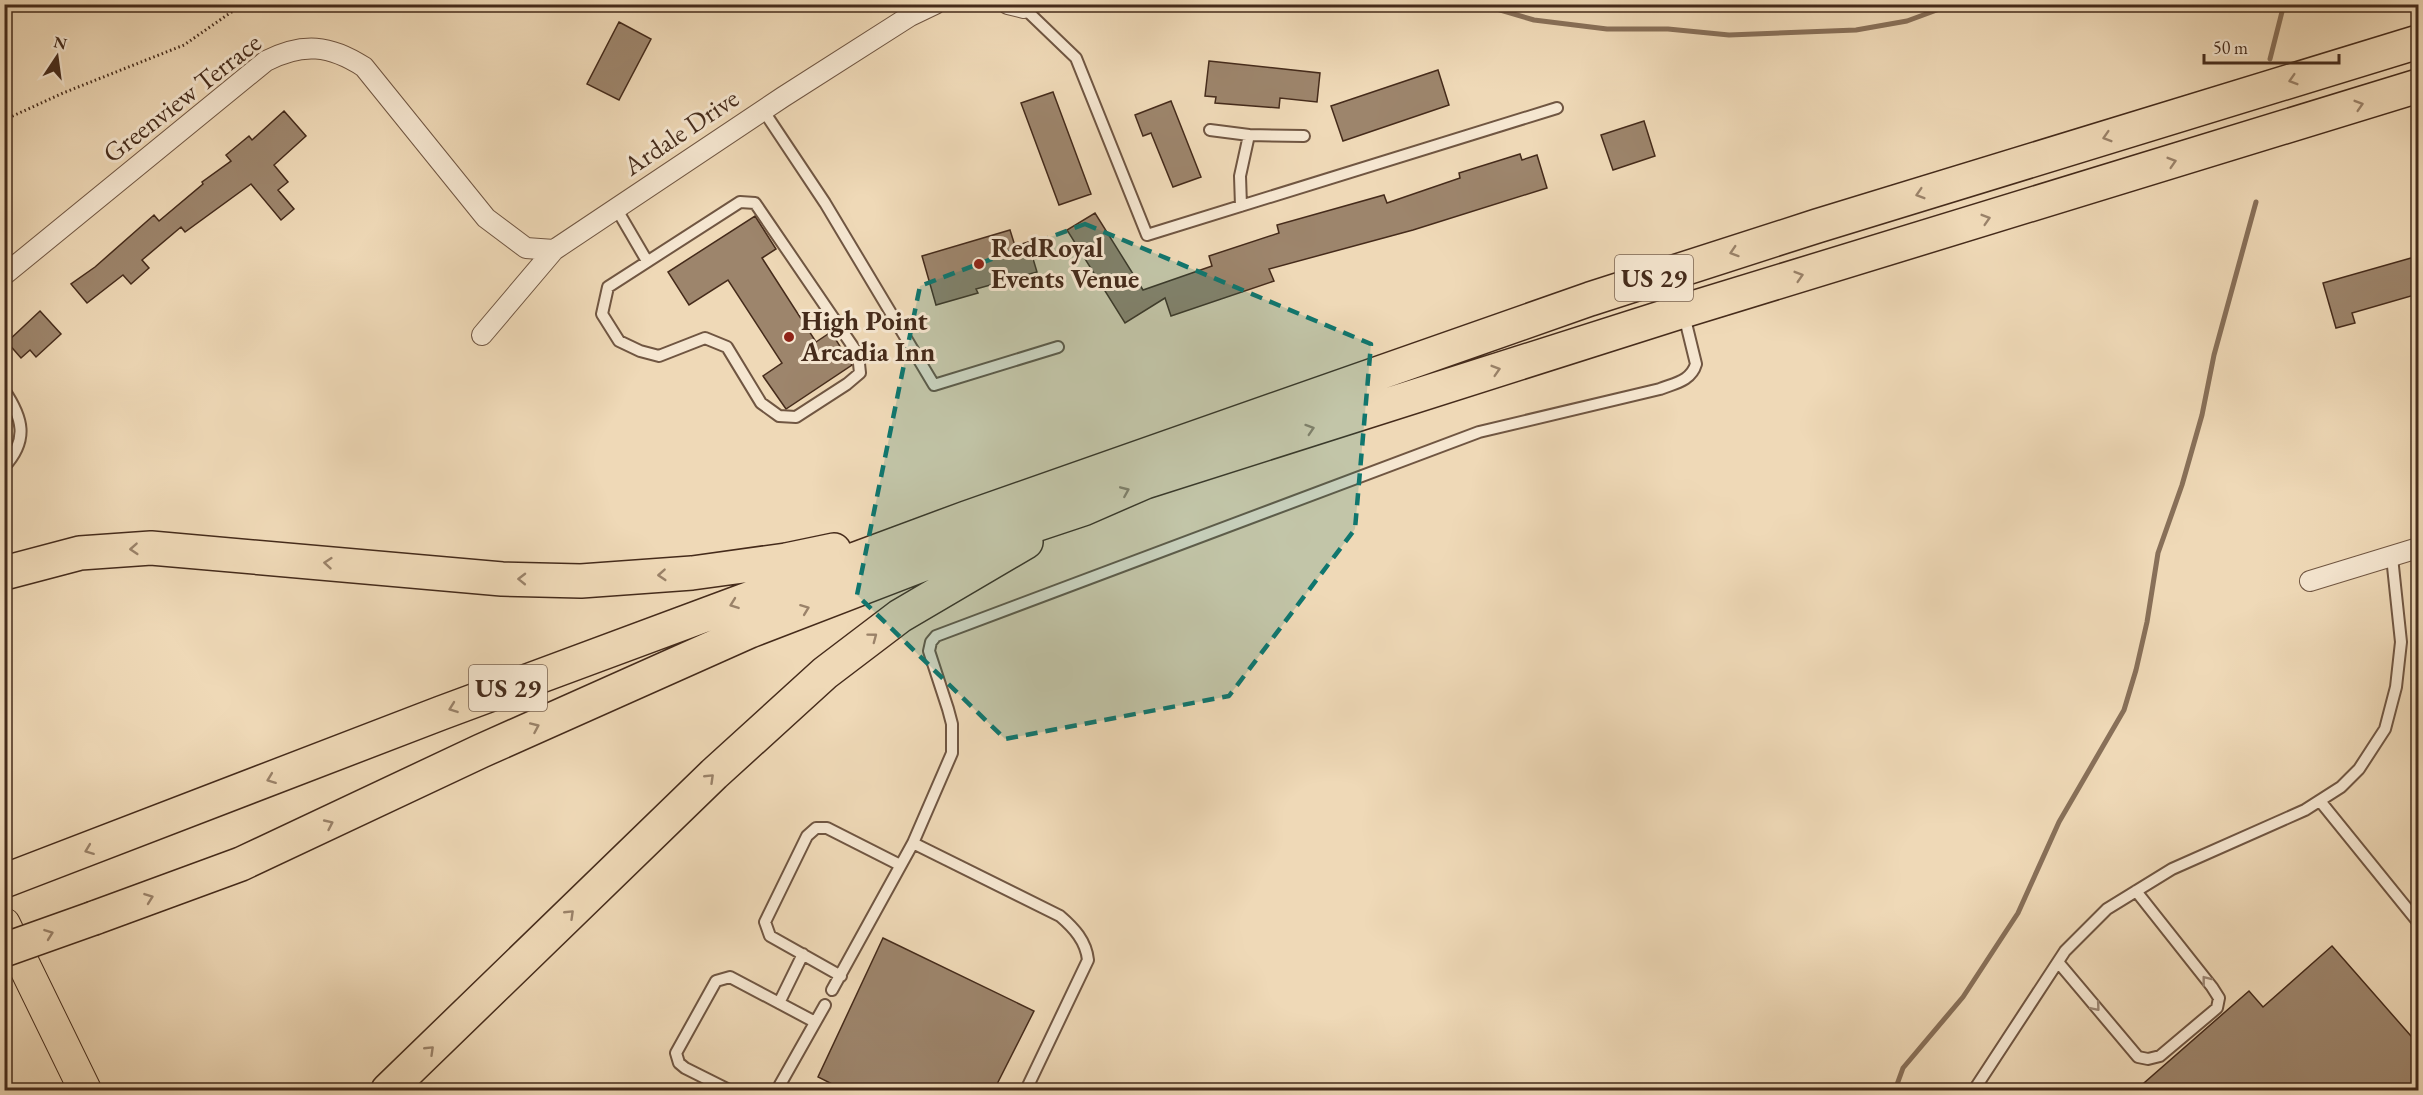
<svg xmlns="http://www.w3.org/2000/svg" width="2423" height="1095" font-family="'EB Garamond',serif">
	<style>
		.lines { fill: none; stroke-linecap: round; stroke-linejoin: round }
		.stream { stroke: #887059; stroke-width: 5 }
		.building { fill: #9d856c; stroke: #452b1b; stroke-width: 1.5 }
		.service-casing { stroke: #705642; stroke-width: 14 }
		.minor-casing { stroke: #705642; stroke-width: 22 }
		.primary-casing { stroke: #452b1b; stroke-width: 34 }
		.motorway-casing { stroke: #452b1b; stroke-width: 36 }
		.path { stroke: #452b1b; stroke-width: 3; stroke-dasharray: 1.5 3; stroke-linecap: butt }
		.service { stroke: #f5e6d0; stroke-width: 10 }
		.minor { stroke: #f5e6d0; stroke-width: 20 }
		.primary { stroke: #efd9b7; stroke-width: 32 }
		.motorway { stroke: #efd9b7; stroke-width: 33 }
		.motorway-bridge-casing { stroke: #452b1b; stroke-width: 36; stroke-linecap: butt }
		.motorway-bridge { stroke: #efd9b7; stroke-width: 33 }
		.oneway { stroke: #9a8269 }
		.oneway2 { stroke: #9d8876 }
		.marked { fill: #0f766e; fill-opacity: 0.2; stroke: #0f766e; stroke-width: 4.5; stroke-dasharray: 12 8; stroke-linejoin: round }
		.poi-dot { fill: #8f2418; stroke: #f5e6d0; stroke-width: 2 }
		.labels { text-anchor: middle; stroke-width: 6; stroke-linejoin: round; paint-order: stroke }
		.shield { fill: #f5e6d0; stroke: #7a6351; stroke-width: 1.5 }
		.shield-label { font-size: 26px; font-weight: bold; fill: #452b1b }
		.street-label { font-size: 27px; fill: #452b1b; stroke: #f5e6d0 }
		.poi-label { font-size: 27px; font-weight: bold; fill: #452b1b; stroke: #f5e6d0; text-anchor: start }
	</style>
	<rect width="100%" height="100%" fill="#efd9b7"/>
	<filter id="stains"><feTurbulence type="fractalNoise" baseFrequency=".00333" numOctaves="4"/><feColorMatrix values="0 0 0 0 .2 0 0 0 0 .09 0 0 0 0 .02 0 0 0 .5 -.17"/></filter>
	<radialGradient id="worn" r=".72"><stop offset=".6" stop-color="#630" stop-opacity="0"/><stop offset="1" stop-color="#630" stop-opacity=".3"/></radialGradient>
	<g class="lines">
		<path class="stream" d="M1480 4 1534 20 1607 29H1668L1729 35 1856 30 1907 21 1953 4
			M2270 59 2284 4
			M1895 1090 1903 1068 1963 997 2018 913 2059 822 2124 710 2136 670 2147 622 2158 553 2182 485 2202 415 2214 355 2256 202"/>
	</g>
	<path class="building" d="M619 22 651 39 619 100 587 84Z
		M1209 61 1320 73 1317 102 1280 98 1279 108 1215 103 1216 97 1205 96Z
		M1438 70 1449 105 1343 141 1331 106Z
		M1053 92 1091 194 1059 205 1021 103Z
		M1171 101 1201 177 1173 187 1151 133 1143 136 1135 115Z
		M284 111 306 136 274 165 288 182 278 190 294 209 281 220 251 184 185 232 181 227 142 260 149 268 131 284 123 275 87 303 71 284 95 267 154 215 159 221 203 184 202 182 231 161 226 155 249 136 252 140Z
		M1644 121 1655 156 1613 170 1601 135Z
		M1520 154 1522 160 1537 155 1547 188 1413 230 1269 269 1274 281 1171 316 1165 298 1125 323 1067 230 1095 213 1143 290 1212 266 1209 256 1279 233 1277 225 1384 195 1387 203 1460 178 1459 173Z
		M755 216 776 249 762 258 816 342 831 332 852 365 786 409 763 376 782 363 728 280 689 305 668 272Z
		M1010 230 1015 246 1028 242 1037 272 976 289 978 293 936 305 922 256Z
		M2418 256V294L2352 313 2355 323 2336 328 2323 283Z
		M40 311 61 334 36 357 30 350 21 358 7 342Z
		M883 938 1034 1011 994 1090H844L818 1077Z
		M2332 946 2418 1044V1090H2136L2249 991 2263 1007Z"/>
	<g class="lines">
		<defs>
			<path id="service" d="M1024 8 1076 58 1147 235 1557 108
				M763 110 825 203 934 385 1058 347
				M1210 130 1249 135
				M740 202 755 203 858 354 860 373 847 384 796 417 779 416 761 403 727 347 705 338 659 356 640 351 619 341 602 314 608 287Z
				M1241 206 1240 176 1249 135 1304 136
				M616 208 647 261
				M4 390C23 418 29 440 4 467
				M2320 801 2418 922
				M913 843 1060 916C1074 928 1086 941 1088 960L1026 1090
				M2058 962 2138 1057 2148 1059 2160 1056 2217 1008 2219 998 2212 987 2136 891
				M841 976 770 936 765 922 807 836 816 828H827L900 865
				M832 990 913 843 952 753V724L948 709 929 651 931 642 936 636 1479 432 1660 389C1675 383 1691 381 1696 364L1684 315
				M779 1003 803 954
				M729 1090 685 1068 679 1063 676 1053 716 981 730 977 815 1022
				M777 1090 825 1005
				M1974 1090 2065 951 2107 909 2172 869 2305 810 2341 787 2359 769 2385 729 2396 687 2401 642 2392 557"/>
			<path id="minor" d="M1008 4 1024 8
				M4 275 266 61C303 42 330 45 364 67L486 218 526 248 554 250
				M482 335 554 250 783 97 910 16 935 4
				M2310 581 2418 548"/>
			<path id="primary" d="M4 924 85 1090"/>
			<path id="motorway" d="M4 573 80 553 151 548 502 579 581 581 692 573 786 560 834 550
				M4 881 441 713 966 518 1590 299 1817 226 2418 42
				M94 918 241 864 481 751 750 631 963 549 1083 509 1145 482 1683 311 2418 86
				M388 1090 714 774 825 673 900 616 1026 542"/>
		</defs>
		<use href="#service" class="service-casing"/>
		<use href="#minor" class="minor-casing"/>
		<use href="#primary" class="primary-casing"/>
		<use href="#motorway" class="motorway-casing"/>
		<path class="path" d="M4 120 63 93 184 45 243 4"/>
		<use href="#service" class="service"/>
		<use href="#minor" class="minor"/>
		<use href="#primary" class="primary"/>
		<use href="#motorway" class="motorway"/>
		<defs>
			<path id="motorway-bridge" d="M4 950 94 918"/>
		</defs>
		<use href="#motorway-bridge" class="motorway-bridge-casing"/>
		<use href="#motorway-bridge" class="motorway-bridge"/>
	</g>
	<defs><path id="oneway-chevron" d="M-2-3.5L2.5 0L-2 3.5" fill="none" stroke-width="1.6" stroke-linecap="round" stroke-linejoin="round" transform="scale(1.5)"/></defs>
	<g class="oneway">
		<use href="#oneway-chevron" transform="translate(2293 80) rotate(163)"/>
		<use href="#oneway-chevron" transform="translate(2359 105) rotate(-17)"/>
		<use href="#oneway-chevron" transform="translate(2107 137) rotate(163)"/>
		<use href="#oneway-chevron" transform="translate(2172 162) rotate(-17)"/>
		<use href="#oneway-chevron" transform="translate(1920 194) rotate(163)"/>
		<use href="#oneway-chevron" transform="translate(1986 219) rotate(-17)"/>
		<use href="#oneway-chevron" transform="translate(1734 252) rotate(162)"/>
		<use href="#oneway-chevron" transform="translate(1799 276) rotate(-17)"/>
		<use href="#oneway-chevron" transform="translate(1496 370) rotate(-17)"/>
		<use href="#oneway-chevron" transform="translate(1310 429) rotate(-18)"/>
		<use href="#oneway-chevron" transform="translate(1125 491) rotate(-23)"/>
		<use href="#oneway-chevron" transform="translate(134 549) rotate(176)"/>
		<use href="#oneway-chevron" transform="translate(328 563) rotate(-175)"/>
		<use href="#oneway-chevron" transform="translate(662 575) rotate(176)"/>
		<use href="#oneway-chevron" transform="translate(522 579) rotate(-179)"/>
		<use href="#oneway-chevron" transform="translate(734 604) rotate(160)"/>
		<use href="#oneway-chevron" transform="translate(805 609) rotate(-21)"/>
		<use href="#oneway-chevron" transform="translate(873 637) rotate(-37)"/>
		<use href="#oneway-chevron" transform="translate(453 708) rotate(160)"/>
		<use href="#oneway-chevron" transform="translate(535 727) rotate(-24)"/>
		<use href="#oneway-chevron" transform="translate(710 778) rotate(-44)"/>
		<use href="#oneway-chevron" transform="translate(271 779) rotate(159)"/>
		<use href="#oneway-chevron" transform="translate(329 824) rotate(-25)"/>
		<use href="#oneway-chevron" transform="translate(89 850) rotate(159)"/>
		<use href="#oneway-chevron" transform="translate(149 898) rotate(-20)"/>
		<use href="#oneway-chevron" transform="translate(570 914) rotate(-44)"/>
		<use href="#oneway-chevron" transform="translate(49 934) rotate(-20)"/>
		<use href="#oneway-chevron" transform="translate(430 1050) rotate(-44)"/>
	</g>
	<g class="oneway2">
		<use href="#oneway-chevron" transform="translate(2206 980) rotate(-128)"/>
		<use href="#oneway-chevron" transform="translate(2096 1007) rotate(50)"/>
	</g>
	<path class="marked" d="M1085 224 1371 344 1355 529 1229 696 1005 739 857 595 920 286Z"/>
	<g class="poi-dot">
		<circle cx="979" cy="264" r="6"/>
		<circle cx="789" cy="337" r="6"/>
	</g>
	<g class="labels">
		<g class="shield">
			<rect x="1615" y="255" width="78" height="46" rx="4.5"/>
			<rect x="469" y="665" width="78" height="46" rx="4.5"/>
		</g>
		<g class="shield-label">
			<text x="1654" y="287">US 29</text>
			<text x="508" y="697">US 29</text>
		</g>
		<g class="street-label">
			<text transform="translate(182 98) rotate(-38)" y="9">Greenview Terrace</text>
			<text transform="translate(681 132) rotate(-34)" y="9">Ardale Drive</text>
		</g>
		<g class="poi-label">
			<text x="991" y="257">RedRoyal<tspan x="991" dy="31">Events Venue</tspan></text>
			<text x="801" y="330">High Point<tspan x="801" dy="31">Arcadia Inn</tspan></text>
		</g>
	</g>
	<rect width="2423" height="1095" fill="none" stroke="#efd9b7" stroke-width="24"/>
	<rect x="6" y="6" width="2411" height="1083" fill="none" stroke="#452b1b" stroke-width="3"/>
	<rect x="12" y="12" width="2399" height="1071" fill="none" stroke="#452b1b" stroke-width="1.5"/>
	<g transform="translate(57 57) rotate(13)" stroke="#f5e6d0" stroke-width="4.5" paint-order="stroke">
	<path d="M0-4.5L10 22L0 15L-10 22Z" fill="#452b1b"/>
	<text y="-9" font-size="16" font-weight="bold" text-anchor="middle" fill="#452b1b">N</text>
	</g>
	<path d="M2204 54v9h135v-9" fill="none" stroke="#452b1b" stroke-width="3"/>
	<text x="2213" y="54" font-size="18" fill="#452b1b" stroke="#f5e6d0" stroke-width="4.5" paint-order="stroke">50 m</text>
	<rect width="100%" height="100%" filter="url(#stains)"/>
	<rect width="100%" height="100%" fill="url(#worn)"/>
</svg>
